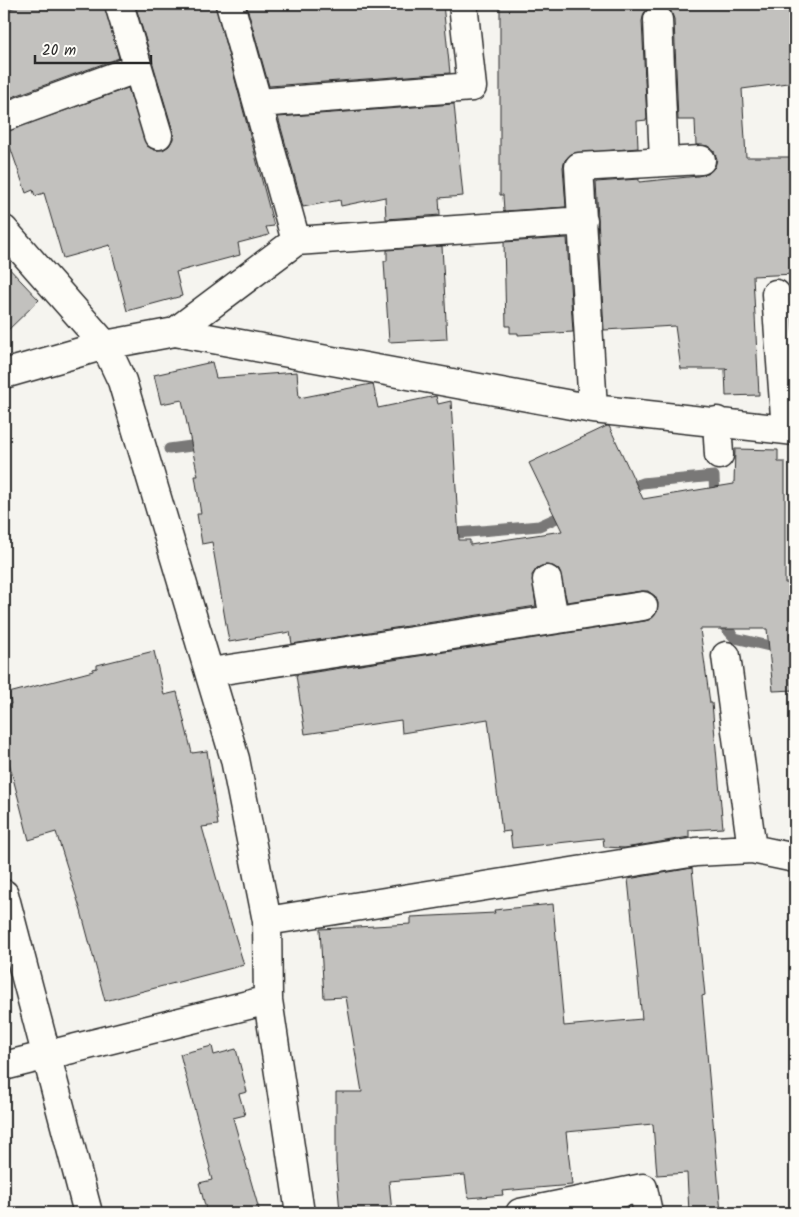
<svg xmlns="http://www.w3.org/2000/svg" width="799" height="1217" font-family="Kalam,sans-serif">
	<style>
		.lines { fill: none; stroke-linecap: round; stroke-linejoin: round }
		.stream { stroke: #797877; stroke-width: 11 }
		.building { fill: #c2c1be; stroke: #2b2b2b }
		.minor-casing { stroke: #2b2b2b; stroke-width: 31 }
		.minor { stroke: #fdfcf7; stroke-width: 28 }
	</style>
	<rect width="100%" height="100%" fill="#f5f4ef"/>
	<filter id="ink" filterUnits="userSpaceOnUse"><feTurbulence type="fractalNoise" baseFrequency=".02" numOctaves="2"/><feDisplacementMap in="SourceGraphic" scale="10" xChannelSelector="R" yChannelSelector="G"/><feConvolveMatrix kernelMatrix="1 2 1 2 8 2 1 2 1" color-interpolation-filters="sRGB"/></filter>
	<g filter="url(#ink)">
		<g class="lines">
			<path class="stream" d="M169 449 206 444
				M622 491 642 483 714 476 715 502
				M445 534 539 526 570 512
				M719 618 720 621 735 638 795 652"/>
		</g>
		<path class="building" d="M24 4H104L119 58 4 100V11Z
			M135 4H215L274 226 266 227 269 235 238 243 240 255 176 272 182 296 127 311 110 245 63 258 44 193 35 196 33 190 26 193 5 132 128 88 147 146 155 150H163L169 146 173 139V131Z
			M246 4H443L450 73 269 86Z
			M500 4H790V23L795 22V82L742 89 746 157H795V274L753 276 759 395 726 396 725 370 728 369H681L675 326 604 330 596 182 639 179V182L698 176 709 173 715 167 717 159 714 151 708 146 696 145 695 120H678L674 19 671 11 665 6 657 4 649 7 644 13 642 21 647 120 637 121 638 148 571 154 565 160 563 167 566 207 504 211 503 195H500Z
			M454 104 463 196 439 198 440 215 386 219 385 197 341 206 340 200 303 207 278 117Z
			M567 238 573 332 518 335V333H510V326H506L504 242Z
			M442 246 447 339 389 342 384 261H387V250Z
			M4 263 39 300 4 334Z
			M212 362 216 378 297 372 299 398 371 384H373L378 408 436 396 438 404 451 401 459 540H470V545L562 531 529 463 607 426H609L643 499 734 484 735 449 778 450V462H785V583H795V690L773 691 767 629H700L710 703H712L723 828 689 830V837L625 848 604 847 603 838 512 848 510 831 502 832 488 719 402 733 401 720 305 734 296 675 645 621 652 618 657 612 658 603 655 596 648 591H641L567 602 559 570 553 566 545 565 537 568 532 575 536 606 292 644 290 632 229 642 212 542 202 544 197 514H201L195 476H198L182 400 161 404 154 375Z
			M154 651 164 695 177 692 192 753 207 751 218 825 202 827 228 919H230L244 965 105 1001 81 911 56 832 29 840 4 743V706L11 704 9 693 93 671V669L97 668V665Z
			M692 868 705 995 702 996 721 1213H689L687 1173 657 1175 653 1124 566 1132 572 1185 502 1191 503 1195 468 1198 465 1175 389 1181 392 1213H340L336 1163V1092H362L346 997 324 998 320 929 411 924V917L495 913 494 910 553 904 564 1026 642 1019 628 879Z
			M212 1046 214 1055 236 1049 247 1092 239 1094 245 1115 233 1118 260 1213H207L199 1183 212 1180 209 1169 210 1168 180 1054Z"/>
		<g class="lines">
			<defs>
				<path id="minor" d="M119 4 158 135
					M230 4 296 241
					M658 20 664 162
					M258 103 472 87 463 4
					M4 117 138 68
					M4 230 105 345 122 381 235 759 267 921 268 1000 300 1213
					M776 294 786 430
					M175 332 296 241 583 221
					M4 374 105 345 175 332 593 409 795 431
					M593 409 579 167 701 160
					M717 421 719 455
					M547 580 554 618
					M726 656 752 849
					M210 672 643 606
					M4 894 88 1213
					M267 921 696 852 752 849 795 858
					M4 1066 268 1000
					M520 1213 643 1188 648 1213"/>
			</defs>
			<use href="#minor" class="minor-casing"/>
			<use href="#minor" class="minor"/>
		</g>
	</g>
	<rect width="799" height="1217" fill="none" stroke="#fdfcf7" stroke-width="20"/>
	<rect x="10" y="10" width="779" height="1197" fill="none" stroke="#2b2b2b" stroke-width="2" filter="url(#ink)"/>
	<path d="M35 55v8h116v-8" fill="none" stroke="#2b2b2b" stroke-width="2.5"/>
	<text x="42" y="55" font-size="15" fill="#2b2b2b" stroke="#fdfcf7" stroke-width="4" paint-order="stroke">20 m</text>
</svg>
